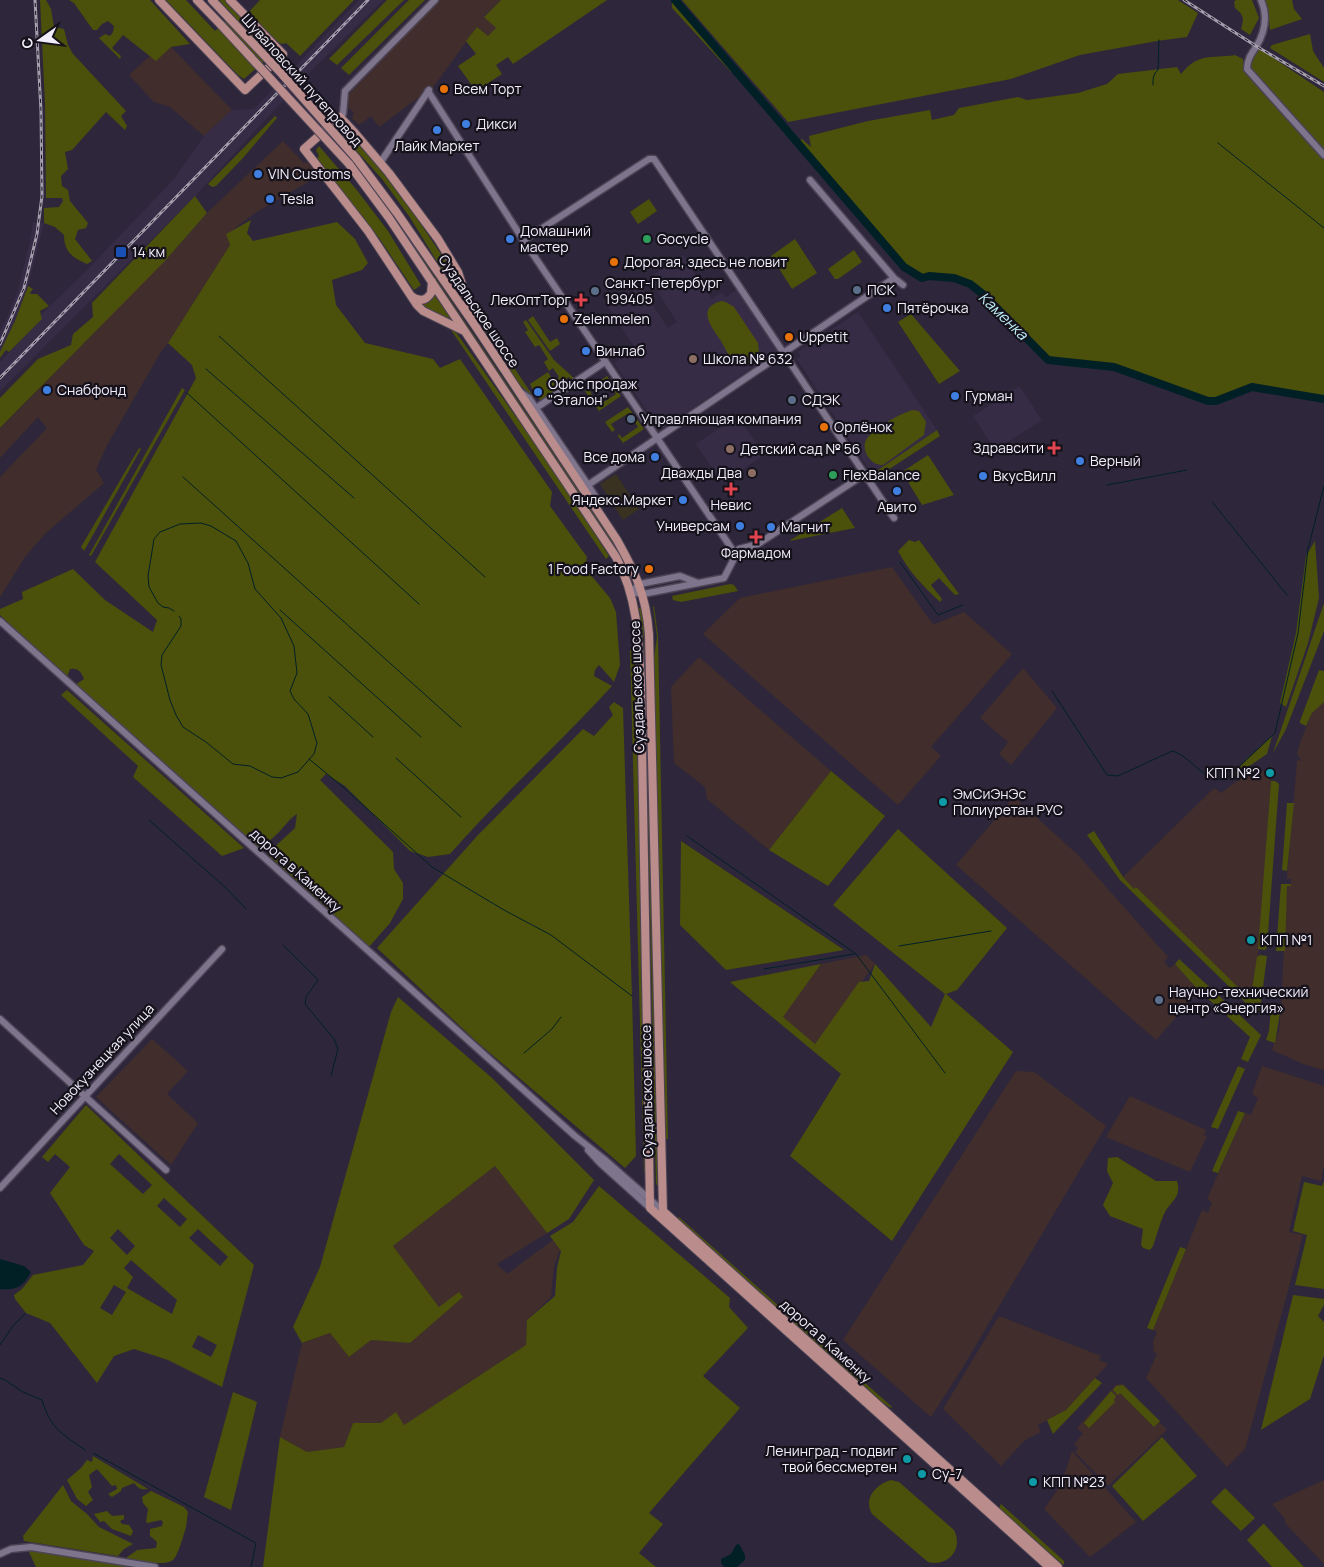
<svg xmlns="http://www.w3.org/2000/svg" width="1324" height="1567" font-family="Manrope,sans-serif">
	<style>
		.commercial { fill: #393221 }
		.industrial { fill: #412d2b }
		.built { fill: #372c46 }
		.green { fill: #4b500a; fill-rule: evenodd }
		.water { fill: #002026 }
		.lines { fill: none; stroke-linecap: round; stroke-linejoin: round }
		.stream { stroke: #002026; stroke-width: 1 }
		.river { stroke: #002026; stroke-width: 8 }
		.minor-casing { stroke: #4c4455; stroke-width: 9 }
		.major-casing { stroke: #4c4455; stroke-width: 10 }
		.minor { stroke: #7e758d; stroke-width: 6 }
		.major { stroke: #bb8c8c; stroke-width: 8 }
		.rail-casing { stroke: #a49eaf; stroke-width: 3 }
		.rail { stroke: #15121b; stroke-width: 1; stroke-dasharray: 4; stroke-linecap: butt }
		.major-bridge-casing { stroke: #4c4455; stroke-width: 10; stroke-linecap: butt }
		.major-bridge { stroke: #bb8c8c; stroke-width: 8 }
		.food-dot { fill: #e8710a; stroke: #15121b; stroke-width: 2 }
		.shop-dot { fill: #3f7fe0; stroke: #15121b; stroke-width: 2 }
		.leisure-dot { fill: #2e9e5b; stroke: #15121b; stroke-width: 2 }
		.transit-dot { fill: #1a4fb4; stroke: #15121b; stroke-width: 2 }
		.service-dot { fill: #5c6f8a; stroke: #15121b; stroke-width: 2 }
		.health-dot { fill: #e0444e; stroke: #15121b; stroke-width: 2 }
		.education-dot { fill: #8d6e63; stroke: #15121b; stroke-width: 2 }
		.culture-dot { fill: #0f9aa8; stroke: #15121b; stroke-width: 2 }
		.labels { text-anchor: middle; stroke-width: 4.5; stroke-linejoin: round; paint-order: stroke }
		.street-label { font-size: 14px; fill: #f2edfb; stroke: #15121b }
		.poi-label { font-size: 14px; fill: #f2edfb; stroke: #15121b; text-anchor: start }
		.water-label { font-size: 15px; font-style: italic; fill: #bdedf8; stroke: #15121b }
	</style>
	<rect width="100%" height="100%" fill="#2e273b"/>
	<path class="commercial" d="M616 474 639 509 623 520 600 484Z"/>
	<path class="industrial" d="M437 0H501L484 16 496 28 488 36 477 27 431 90 429 88 423 91 419 97 379 127 371 116 359 125 352 118 354 113 347 106 346 97 405 36Z
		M171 47 232 110 204 136 170 107 154 102 129 75 151 55 156 60Z
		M283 141 303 162 308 163 318 176 255 213 227 234 230 245 168 343 162 350 106 447 96 470 104 483 46 533 25 557 0 597V477L47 428 38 417 0 458V429L119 306 164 262 207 213Z
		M892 567 932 623 935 624 964 612 1012 654 931 747 941 756 898 805 703 634 740 598Z
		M699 657 831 771 769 850 707 799 705 787 674 763 671 687Z
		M1023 668 1057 708 1011 765 999 754 1008 742 980 718Z
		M1324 702V1070L1303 1064 1272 1050 1279 1030 1281 1008 1287 886H1291V879H1287V876L1297 763V760L1302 761 1297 754 1300 743 1312 713Z
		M1272 766 1258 957 1251 1003 1136 892 1123 877 1214 788 1221 793 1249 772 1259 773Z
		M1014 797 1078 855 1168 957 1164 962 1170 968 1175 964 1199 991 1156 1040 956 865Z
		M866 955 875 964 815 1044 782 1017 821 964Z
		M152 1039 188 1071 167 1094 198 1123 171 1165 96 1097Z
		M1262 1066 1324 1086V1165L1321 1181 1302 1176 1289 1232 1303 1235 1245 1449 1227 1467 1146 1378 1157 1354 1154 1352 1153 1341 1157 1332 1153 1330 1202 1210 1208 1213 1212 1203 1207 1199 1245 1113 1251 1115 1258 1098 1252 1094Z
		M1016 1071 1034 1072 1106 1126 963 1367 931 1417 843 1340Z
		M1130 1096 1206 1130 1204 1135 1207 1136 1190 1172 1106 1137Z
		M495 1166 547 1233 497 1264 507 1274 553 1240 560 1250 554 1266 551 1297 527 1320 526 1345 404 1425 353 1423 344 1447 307 1452 280 1437 302 1343 330 1333 349 1357 371 1340 410 1343 439 1307 393 1246Z
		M999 1316 1101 1356 1099 1360 1108 1364 1066 1410 1038 1425 1041 1432 1025 1440 1001 1466 943 1409Z
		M1123 1384 1167 1430 1108 1486 1075 1452 1078 1448 1074 1444 1083 1434 1077 1428 1116 1385Z
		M1072 1451 1136 1522 1090 1557 1044 1509 1058 1489 1066 1470Z
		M1324 1480V1564L1285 1523V1519L1272 1504Z"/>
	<path class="built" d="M359 0H383L305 77 196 195 0 391V362L41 320V315L89 268 174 179 204 136 232 110 254 109Z
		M33 222 44 223 28 286 15 321 0 352V331L7 318 19 287 31 237Z
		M683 255 712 299 722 292 726 297 737 290 777 351 660 430 614 363 635 348 608 307 640 286 668 328 677 322 649 278Z
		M858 312 937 430 872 474 797 359 801 356 798 352Z
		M1019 386 1042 420 995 450 973 416Z
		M738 416 764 455 722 483 696 444Z"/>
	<path class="green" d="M40 0H46L51 9 54 27 64 29 68 45 73 54 126 111 121 116 127 126 125 130 106 112 72 150 65 152 68 169 61 176 62 186 68 190 70 201 88 223 86 228 78 230 75 239 92 261 87 264C73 258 64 252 64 235L55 227 44 223V208L59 207 63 201 62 198H46L45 104Z
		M69 0H150L190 44 171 47 156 61 123 35 112 48 121 56 120 59 99 38 105 34 110 36 113 32 114 26 108 21 102 24 97 30H93L74 3Z
		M166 0H186L215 31 233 15 219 0H225L265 42 261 46 270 56 244 79 238 75Z
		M260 0H354L300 56 286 43 283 44 279 43 248 13Z
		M387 0H404L337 65 329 59Z
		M409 0H425L349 75 341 68Z
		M501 0H607L513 64 508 57 496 65 502 74 476 91 458 66 476 54 466 41 477 27 488 36 496 28 484 17Z
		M672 0H675L738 72H731L672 8Z
		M682 0H1178L1198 13 1187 37 1157 41 1080 55 1011 79 788 122Z
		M1236 0H1252L1259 18 1250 35 1241 29C1244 19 1244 15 1235 8L1234 2Z
		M1263 0H1292L1294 9 1302 19 1270 30 1268 9Z
		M1310 34 1313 51 1324 68V82L1270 48 1272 45Z
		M1260 49 1324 92V151L1252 72C1249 62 1253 56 1260 49Z
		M1235 55 1243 59V66L1246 73 1324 160V396L1252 384 1211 400 1115 365 1050 359 971 281C956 278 937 273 922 278L904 267 797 142 802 139 811 147 809 136 868 121 930 110 932 120 954 115 959 108 1018 97 1027 100 1078 93 1107 84 1118 74 1177 67 1181 74C1199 52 1210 59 1235 55Z
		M275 116 277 118 243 158 216 186 212 187 208 184Z
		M346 128 387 174 449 266 443 271 409 216 382 179 345 138 349 135 345 130Z
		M319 146 356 189 388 231 421 285 414 290 379 238 317 158 319 156 316 150Z
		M353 162 398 222 623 557 630 572 628 573 621 558 396 223 352 164Z
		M195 196 207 213 164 262 0 428V398L38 359 71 345 73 334 93 317 92 303Z
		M649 199 657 211 638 224 630 212Z
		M251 220 247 233 253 241 337 222 355 239 368 263 362 270 332 280 336 305 365 343 433 359 440 368 460 359 552 492 550 506 587 557 585 568 610 598 616 612 620 665 614 682 599 665 595 670 594 676 612 686C560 743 501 796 450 854L428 857 410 851 345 786 326 774 320 780 393 852 394 869 403 883V899L390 923 369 947 267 854 295 828 297 814C289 819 285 826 279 832 272 839 267 842 261 850L75 685 84 679C81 672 79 668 70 669L67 677 0 615V609L23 599 22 592 73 569 105 600 153 632 157 620 95 562 196 378 192 365 168 343 230 245 226 234Z
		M795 239 817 273 792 289 771 256Z
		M854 250 862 262 838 279H835L828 269Z
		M28 286 33 289 30 293 31 294H37L49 306 40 311 42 319 9 352 6 350 0 358V352L15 321Z
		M434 294 450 318V321L425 309 421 304Z
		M722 301 726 302 734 307 758 343 759 352 753 361C748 363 743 365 738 363 730 360 725 348 721 341 712 328 695 307 722 301Z
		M473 306 533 396C511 380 512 372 499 350 490 335 479 323 473 306Z
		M911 314 960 371 939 384 898 322Z
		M533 316 550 342 557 338 560 344 550 351 528 320Z
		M526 320 554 360 575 379 572 381 569 377 566 379 569 383 561 388 556 380 559 377 553 368 549 371 544 362 548 359 539 345 535 347 525 332 528 330 523 322Z
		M449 327 455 331 549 463 609 556 606 559Z
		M548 372 557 387 553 389 555 393 541 402 538 397 543 394 538 387 533 390 530 384Z
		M607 376 621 396 599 411 594 404 597 402 599 405 616 394 607 380 590 391 592 395 589 397 585 391Z
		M182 388 185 390 91 556 89 555Z
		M628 407 644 429 623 443 618 436 619 434 622 438 638 427 629 413 611 424 615 430 612 432 605 422Z
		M913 410 919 411 926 422 924 435 883 465C877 465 873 463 869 458 865 453 863 446 866 440 871 430 902 412 913 410Z
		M937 430 940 436 877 477 872 474Z
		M139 448 141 449 84 551 81 547Z
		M928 455 954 495 922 505 902 472Z
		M842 508 855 528 789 541Z
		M909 540 915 542 919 540 959 594 955 595 939 578 931 585 942 599 940 602C923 586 909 572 898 551Z
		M1315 541 1319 598 1308 643 1286 707 1280 703 1296 633 1306 556Z
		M730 584 734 585 738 591 681 602 673 600 672 596Z
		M1324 603V631L1286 729 1273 753Z
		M654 606 658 636 668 1139H664L654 658 657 637 653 607Z
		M639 608H642L646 638 659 1187 656 1184 644 640Z
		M630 650H633L635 661 647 1117 645 1142V1173H644Z
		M1319 670 1324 671V702L1312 713 1306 726 1300 723V721Z
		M67 690 244 848 222 856 133 777 138 766 61 695Z
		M614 702 623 708 632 996 636 1156 625 1168 477 1042 377 948 478 835 583 729 594 736 613 715 609 707Z
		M1272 736 1267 754 1232 778 1231 774Z
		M831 771 885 816 828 886 769 850Z
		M1271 781H1275L1279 784 1267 947 1265 950 1258 949Z
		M1287 803H1294L1287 871 1282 870Z
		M898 829 1007 928 957 990 946 994 1013 1052 892 1241 790 1156 841 1074 730 982 821 964 783 1017 815 1044 859 982 869 981 875 964 931 1027 945 994 833 905Z
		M1094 831 1123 877 1134 889 1136 887 1247 996 1252 989 1257 957 1260 955 1267 956 1260 1010 1254 1011 1120 880 1087 835Z
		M681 841 844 950 726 970 680 925Z
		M1281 884H1291V886H1287L1285 951H1276Z
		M1179 959 1229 1005 1223 1012 1199 991 1175 964Z
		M398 997 492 1078 594 1180 569 1219 547 1233 495 1166 393 1246 439 1307 459 1292 463 1297 410 1343 371 1340 349 1357 330 1333 302 1343 293 1327 320 1267 391 1012Z
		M1271 1007H1281L1275 1043 1266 1040 1269 1031Z
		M1233 1009 1261 1035 1248 1062 1241 1059 1250 1037 1227 1016Z
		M1238 1066 1245 1069 1218 1129 1211 1127Z
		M86 1105 254 1265 222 1387 168 1360 134 1349 114 1356 97 1383 50 1323 26 1313 15 1299 14 1295 22 1289 33 1275 83 1265 94 1251 84 1245 50 1193 70 1167 55 1154 48 1162 42 1157ZM119 1154 152 1185 143 1194 110 1164ZM164 1198 187 1219 180 1227 157 1206ZM118 1229 135 1246 127 1255 110 1238ZM198 1229 228 1257 220 1266 189 1238ZM131 1260 177 1300 172 1314 127 1288 133 1277 124 1268ZM114 1285 126 1292 112 1315 100 1308ZM198 1335 217 1345 211 1357 192 1347Z
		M1238 1111 1245 1113 1218 1173 1212 1171Z
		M1117 1157 1156 1181H1177C1182 1197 1171 1201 1165 1212 1160 1222 1157 1235 1153 1246L1150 1250 1143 1248 1141 1245 1143 1229 1110 1216 1103 1205 1113 1183 1107 1171 1108 1158Z
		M1324 1181V1289L1295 1285 1307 1235 1293 1231 1304 1182 1322 1186Z
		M599 1186 730 1298 729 1307 748 1328 703 1376 740 1408 649 1513 663 1524 639 1553 656 1567H263L280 1437 307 1452 344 1447 353 1423H381L396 1412 404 1425 526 1345 527 1320 555 1296 557 1268 561 1251 550 1236 573 1222Z
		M679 1217 892 1407 891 1408 879 1400 677 1219Z
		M1180 1247 1186 1249 1153 1330 1147 1328Z
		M1293 1295 1324 1299V1305L1318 1316 1324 1322V1355L1310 1399 1261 1430Z
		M1095 1378 1102 1383 1053 1434 1047 1420 1066 1410Z
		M1123 1385 1160 1421 1154 1427 1120 1393 1118 1395 1113 1390 1116 1386Z
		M1111 1391 1116 1396 1114 1400 1115 1402 1089 1428 1084 1423Z
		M233 1392 257 1402 231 1510 204 1497Z
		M1162 1437 1197 1476 1143 1521 1112 1486Z
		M93 1456 148 1489C141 1490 139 1489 134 1483L122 1488 121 1491 112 1497 108 1494 117 1489 116 1485 112 1486 97 1469 89 1475 92 1487 88 1492 93 1500 86 1506 77 1499 67 1480 81 1468 87 1460 92 1462Z
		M891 1480 899 1482 954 1530C964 1550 947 1567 928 1562L872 1514C863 1499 876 1484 891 1480Z
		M63 1485 71 1501 87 1514 99 1527 133 1544 124 1549 118 1556 24 1541 23 1536Z
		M1225 1488 1255 1518 1241 1531 1211 1502Z
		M151 1491 184 1507 188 1512C187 1517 187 1522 186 1527 184 1534 178 1556 173 1560 164 1567 137 1560 126 1558L137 1550 156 1548 157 1542 150 1536V1529L162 1526 163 1522 161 1520 148 1523 146 1522 148 1509 143 1503 142 1497Z
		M1001 1504 1064 1561V1565L1050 1555 999 1508Z
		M107 1511 112 1516 124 1515V1519L120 1521 122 1524 129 1525 133 1531 131 1536 112 1529 104 1521 100 1522 94 1514Z
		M1263 1524H1264L1304 1567H1272L1247 1540Z
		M28 1550 141 1567H36Z"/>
	<path class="water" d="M0 1259 24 1266 31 1272C23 1287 18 1290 0 1289Z
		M739 1544 745 1555V1560L737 1567H724L721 1563V1559L731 1554 736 1545Z"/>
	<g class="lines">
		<path class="stream" d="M1153 85C1153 79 1153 74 1158 70L1159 40
			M1218 143 1324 228
			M219 336 485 577
			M206 369 354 498
			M187 393 419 604
			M183 477 461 727
			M1107 485 1187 470
			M1213 503 1287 595
			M900 562 938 615 963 605
			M280 610 421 737
			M174 611 169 608 163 607 158 603 149 587 148 576 154 539 160 532 180 524 201 523 211 526 236 541 248 563 255 589 281 618 294 646 297 673 290 691 294 699 308 714 317 743 314 754 298 772 281 778 272 777 250 766 233 764 206 742 183 727 176 715 170 700 161 665 162 655 181 626V619L179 616
			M1052 691 1107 775 1118 776 1172 751C1192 756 1205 786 1227 778L1275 733 1298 633 1308 549 1324 486
			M329 697 373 737
			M396 758 461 817
			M309 759 343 787 432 867 504 910 551 935 632 996
			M149 820 226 888 246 909
			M687 836 856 954 945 1073
			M283 945 318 980 306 997 305 1004 334 1039 338 1049 331 1076
			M899 946 991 931
			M764 969 854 954
			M524 1053 552 1029 561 1017
			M0 1345 13 1326 25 1314
			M0 1378 5 1380 23 1392 42 1400C51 1429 61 1433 85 1450
			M93 1453 256 1543 251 1567"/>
		<path class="river" d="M675 0 904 267 922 278 929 276 954 278 970 284 984 295 1048 360 1114 367 1208 401H1216L1252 387 1324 399"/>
		<defs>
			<path id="minor" d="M1261 0C1268 16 1265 32 1256 47 1251 54 1247 60 1247 69L1324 155
				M428 91 520 235 736 555
				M340 117 343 114 345 91 435 0
				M380 163 429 90
				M810 180 894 278 903 285
				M524 240 649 159H654L894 518
				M519 391 529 398 588 485 595 496 597 508
				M536 408 605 362
				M588 485 894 278
				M630 592 643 594 724 578 739 549 758 544 865 474
				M630 592 640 584 680 576 698 583
				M0 621 575 1136 604 1159 663 1211H662
				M0 1019 166 1170
				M588 1150 600 1163 650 1208
				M0 1188 222 949
				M0 1554 11 1549 31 1547 155 1567"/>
			<path id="major" d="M159 0 245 90 283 54 230 0
				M197 0 221 25
				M212 0 229 18
				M356 158 397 213 476 327 617 540C636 574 646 595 649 634L663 1211 1058 1567
				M349 164 389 218 616 557C638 598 639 642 641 687L650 1208 1049 1567
				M411 296C419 302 426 301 431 293L432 282
				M462 330 423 311 417 305 368 231 304 149 340 117 355 133 389 173 438 239 458 272 473 318"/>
		</defs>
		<use href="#minor" class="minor-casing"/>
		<use href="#major" class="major-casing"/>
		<use href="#minor" class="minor"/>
		<use href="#major" class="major"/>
		<defs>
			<path id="rail" d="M1184 0 1256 46 1324 86
				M0 344 24 288 37 234 42 196 41 111 35 0
				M0 378 368 0"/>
		</defs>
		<use href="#rail" class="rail-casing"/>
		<use href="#rail" class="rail"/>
		<defs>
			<path id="major-bridge" d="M229 18 281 73 356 158
				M221 25 349 164"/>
		</defs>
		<use href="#major-bridge" class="major-bridge-casing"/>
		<use href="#major-bridge" class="major-bridge"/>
	</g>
	<g class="food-dot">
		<circle cx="444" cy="89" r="5"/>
		<circle cx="614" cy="262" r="5"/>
		<circle cx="564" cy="319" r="5"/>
		<circle cx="789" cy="337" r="5"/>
		<circle cx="824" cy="427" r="5"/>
		<circle cx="649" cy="569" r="5"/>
	</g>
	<g class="shop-dot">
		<circle cx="466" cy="124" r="5"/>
		<circle cx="437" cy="130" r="5"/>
		<circle cx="258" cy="174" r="5"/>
		<circle cx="270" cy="199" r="5"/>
		<circle cx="510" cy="239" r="5"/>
		<circle cx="887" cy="308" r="5"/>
		<circle cx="586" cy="351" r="5"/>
		<circle cx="47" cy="390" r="5"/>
		<circle cx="538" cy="392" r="5"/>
		<circle cx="955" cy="396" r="5"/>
		<circle cx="655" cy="457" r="5"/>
		<circle cx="1080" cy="461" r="5"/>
		<circle cx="983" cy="476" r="5"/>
		<circle cx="897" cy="491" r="5"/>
		<circle cx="683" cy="500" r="5"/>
		<circle cx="740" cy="526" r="5"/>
		<circle cx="771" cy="527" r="5"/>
	</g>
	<g class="leisure-dot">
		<circle cx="647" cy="239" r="5"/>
		<circle cx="833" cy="475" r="5"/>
	</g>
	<rect class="transit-dot" x="115" y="246" width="12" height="12" rx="2.5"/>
	<g class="service-dot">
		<circle cx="857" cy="290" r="5"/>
		<circle cx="595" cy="291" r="5"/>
		<circle cx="792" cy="400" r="5"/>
		<circle cx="631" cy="419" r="5"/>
		<circle cx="1159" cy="1000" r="5"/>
	</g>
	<g class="health-dot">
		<path d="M578.5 292.5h5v5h5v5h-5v5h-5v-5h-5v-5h5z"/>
		<path d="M1051.5 440.5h5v5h5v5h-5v5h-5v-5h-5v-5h5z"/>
		<path d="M728.5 481.5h5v5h5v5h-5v5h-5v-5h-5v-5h5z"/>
		<path d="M753.5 529.5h5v5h5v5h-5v5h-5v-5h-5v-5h5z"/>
	</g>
	<g class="education-dot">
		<circle cx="693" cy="359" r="5"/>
		<circle cx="730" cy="449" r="5"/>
		<circle cx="752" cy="473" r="5"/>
	</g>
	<g class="culture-dot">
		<circle cx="1270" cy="773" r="5"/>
		<circle cx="943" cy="802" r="5"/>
		<circle cx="1251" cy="940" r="5"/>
		<circle cx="907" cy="1459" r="5"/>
		<circle cx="922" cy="1474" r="5"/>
		<circle cx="1033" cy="1482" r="5"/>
	</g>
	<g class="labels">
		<g class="street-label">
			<text transform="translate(302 80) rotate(48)" y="5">Шуваловский путепровод</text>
			<text transform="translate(479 311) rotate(56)" y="5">Суздальское шоссе</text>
			<text transform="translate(637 687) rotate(-92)" y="5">Суздальское шоссе</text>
			<text transform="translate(296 870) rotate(42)" y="5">дорога в Каменку</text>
			<text transform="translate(102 1059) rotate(-47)" y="5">Новокузнецкая улица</text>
			<text transform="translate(647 1091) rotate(-91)" y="5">Суздальское шоссе</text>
			<text transform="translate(826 1341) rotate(42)" y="5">дорога в Каменку</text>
		</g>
		<g class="poi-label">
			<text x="454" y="94">Всем Торт</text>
			<text x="476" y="129">Дикси</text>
			<text x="437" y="151" text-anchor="middle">Лайк Маркет</text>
			<text x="268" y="179">VIN Customs</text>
			<text x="280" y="204">Tesla</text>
			<text x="520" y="236">Домашний<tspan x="520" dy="16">мастер</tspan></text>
			<text x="657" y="244">Gocycle</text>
			<text x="132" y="257">14 км</text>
			<text x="624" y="267">Дорогая, здесь не ловит</text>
			<text x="605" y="288">Санкт-Петербург<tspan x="605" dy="16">199405</tspan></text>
			<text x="867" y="295">ПСК</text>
			<text x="571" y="305" text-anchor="end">ЛекОптТорг</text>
			<text x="897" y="313">Пятёрочка</text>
			<text x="574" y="324">Zelenmelen</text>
			<text x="799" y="342">Uppetit</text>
			<text x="596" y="356">Винлаб</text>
			<text x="703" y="364">Школа № 632</text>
			<text x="548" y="389">Офис продаж<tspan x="548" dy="16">"Эталон"</tspan></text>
			<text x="57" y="395">Снабфонд</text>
			<text x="965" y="401">Гурман</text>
			<text x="802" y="405">СДЭК</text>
			<text x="641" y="424">Управляющая компания</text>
			<text x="834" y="432">Орлёнок</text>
			<text x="1044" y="453" text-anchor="end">Здравсити</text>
			<text x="740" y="454">Детский сад № 56</text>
			<text x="645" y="462" text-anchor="end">Все дома</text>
			<text x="1090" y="466">Верный</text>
			<text x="742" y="478" text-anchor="end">Дважды Два</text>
			<text x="843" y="480">FlexBalance</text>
			<text x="993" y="481">ВкусВилл</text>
			<text x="673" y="505" text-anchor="end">Яндекс.Маркет</text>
			<text x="731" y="510" text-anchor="middle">Невис</text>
			<text x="897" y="512" text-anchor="middle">Авито</text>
			<text x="730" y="531" text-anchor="end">Универсам</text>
			<text x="781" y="532">Магнит</text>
			<text x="756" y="558" text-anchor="middle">Фармадом</text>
			<text x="639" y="574" text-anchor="end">1 Food Factory</text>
			<text x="1260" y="778" text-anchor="end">КПП №2</text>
			<text x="953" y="799">ЭмСиЭнЭс<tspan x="953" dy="16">Полиуретан РУС</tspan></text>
			<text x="1261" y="945">КПП №1</text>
			<text x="1169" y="997">Научно-технический<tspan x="1169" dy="16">центр «Энергия»</tspan></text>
			<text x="897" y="1456" text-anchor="end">Ленинград - подвиг<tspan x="897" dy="16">твой бессмертен</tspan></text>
			<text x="932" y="1479">Су-7</text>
			<text x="1043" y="1487">КПП №23</text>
		</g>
		<g class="water-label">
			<text transform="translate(1003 316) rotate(44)" y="5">Каменка</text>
		</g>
	</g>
	<g transform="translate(40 40) rotate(256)" stroke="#15121b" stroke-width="4" paint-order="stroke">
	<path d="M0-4L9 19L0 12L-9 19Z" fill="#f2edfb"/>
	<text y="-8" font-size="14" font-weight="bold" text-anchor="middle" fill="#f2edfb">С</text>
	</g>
</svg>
